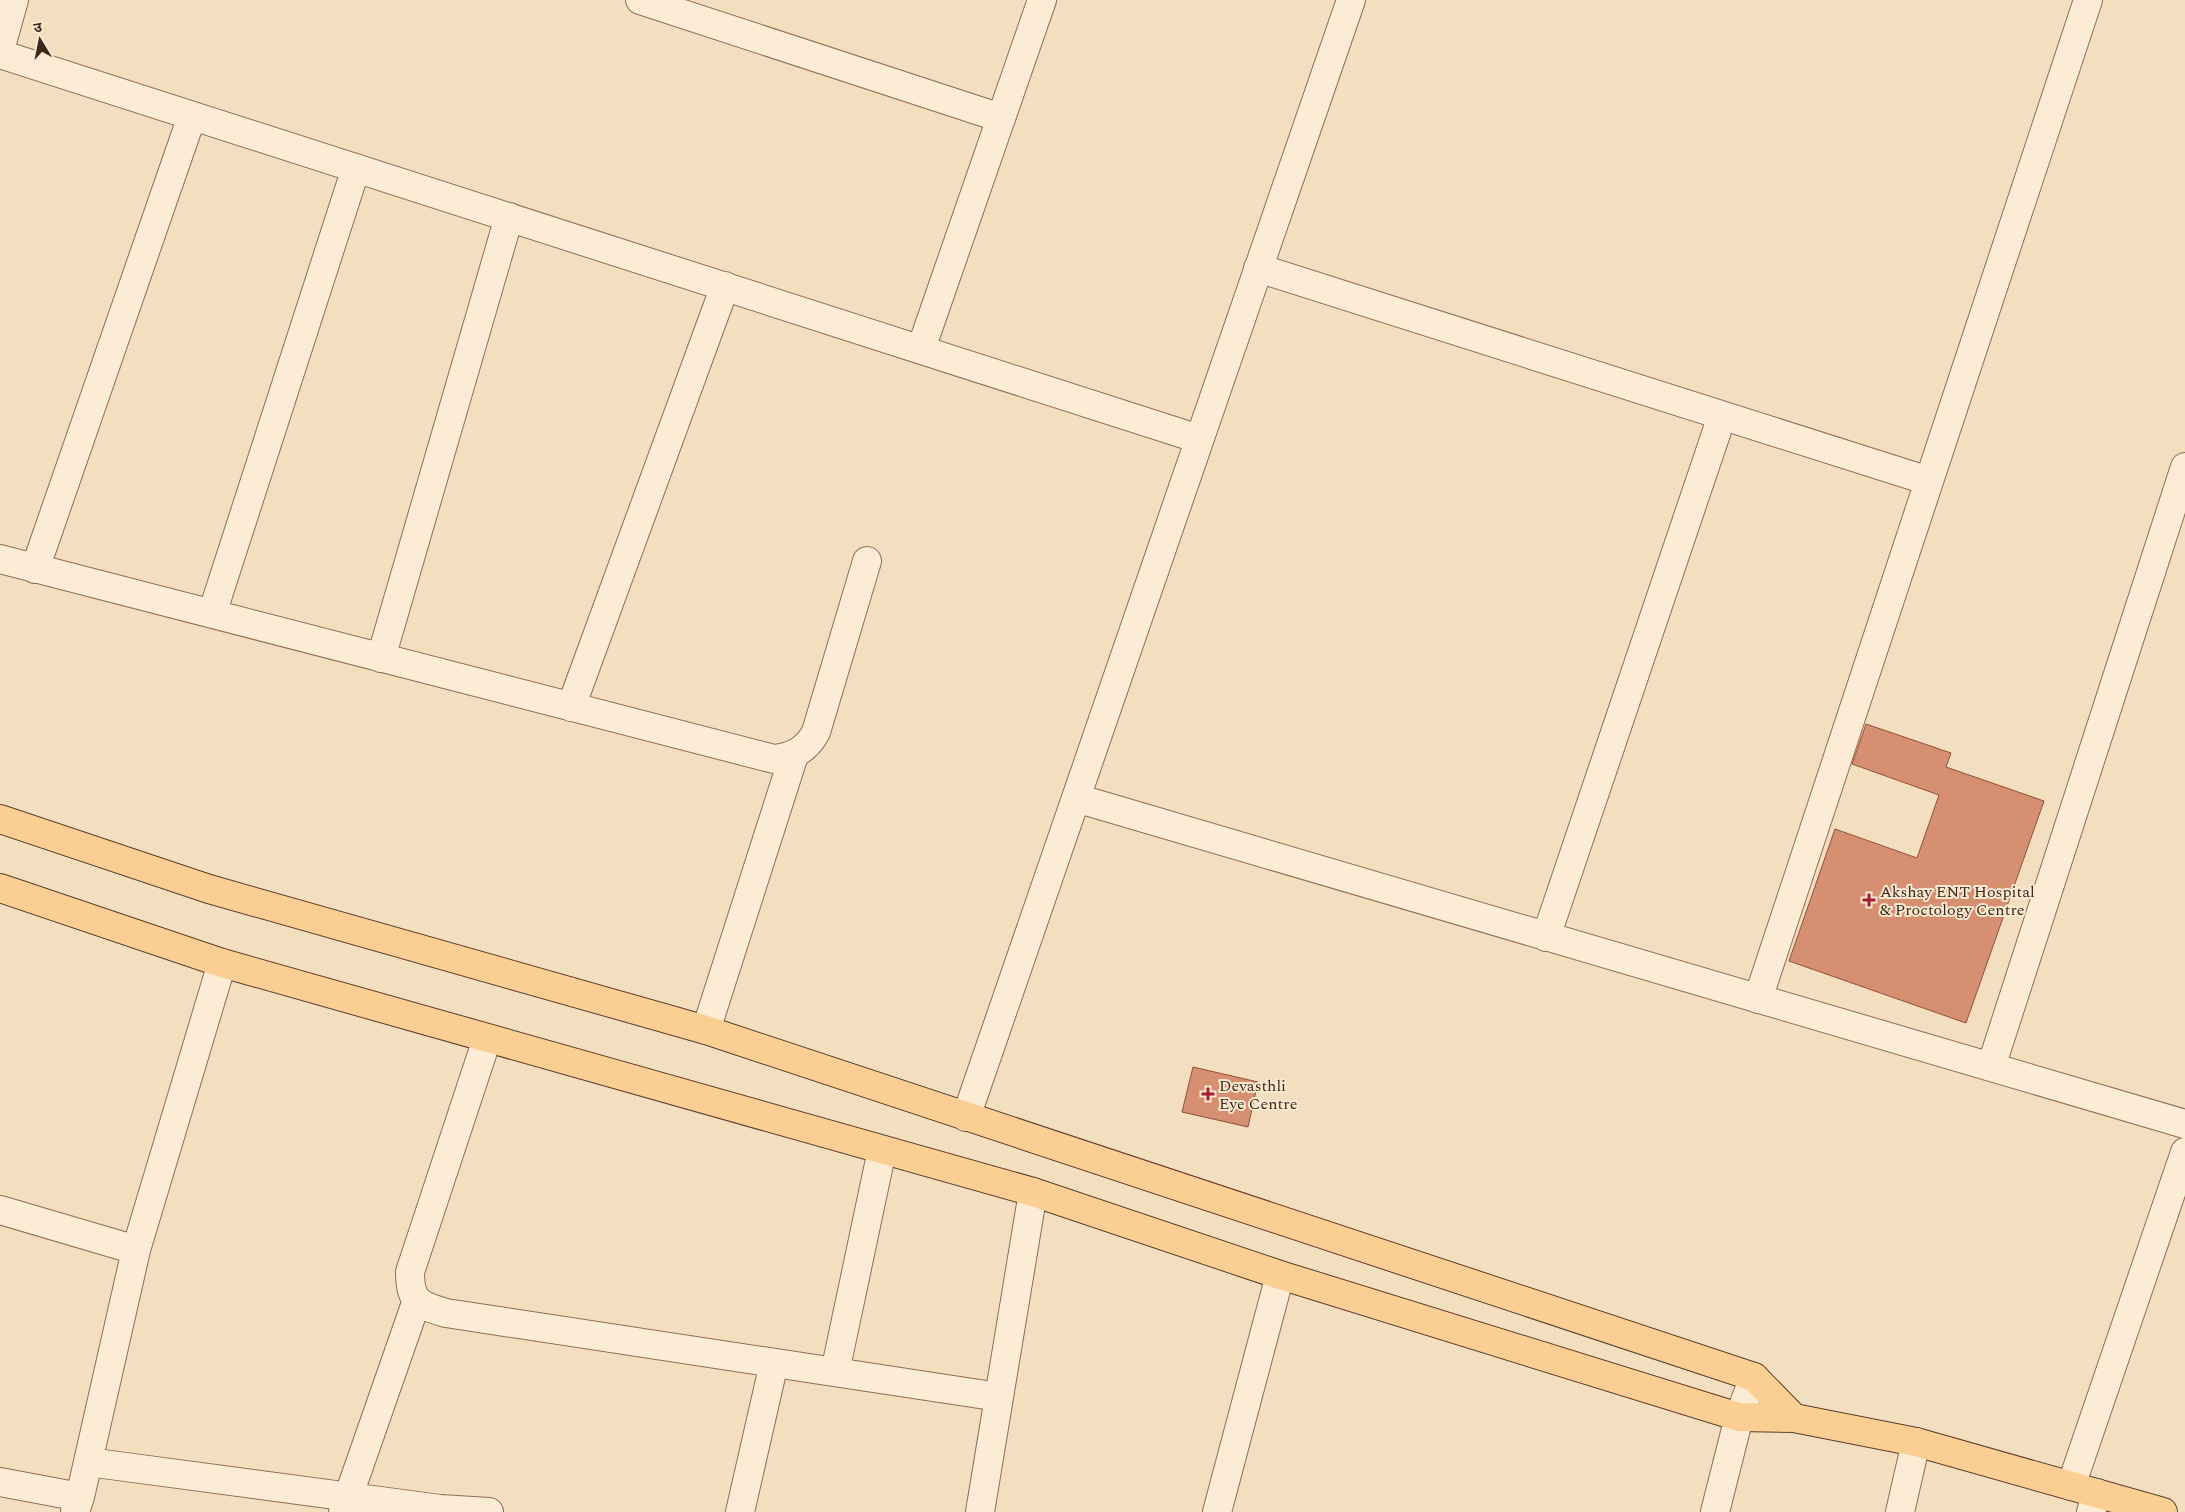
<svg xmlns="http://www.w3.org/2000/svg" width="2185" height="1512" font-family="Spectral,'Noto Sans Devanagari',serif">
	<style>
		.building { fill: #d68f71; stroke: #915138 }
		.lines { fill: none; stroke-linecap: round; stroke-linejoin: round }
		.minor-casing { stroke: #8f6d55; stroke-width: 30 }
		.major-casing { stroke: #5c3c2a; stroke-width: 30 }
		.minor { stroke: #fdecd5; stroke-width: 28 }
		.major { stroke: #fbce93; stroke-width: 28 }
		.poi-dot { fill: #a51e2f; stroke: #fae9d1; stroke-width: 2 }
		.labels { text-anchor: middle; stroke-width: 4; stroke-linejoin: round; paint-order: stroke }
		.poi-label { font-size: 16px; fill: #3d281c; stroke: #fae9d1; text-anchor: start }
	</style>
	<rect width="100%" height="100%" fill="#f3dec0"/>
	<path class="building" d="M1866 724 1951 753 1946 767 2044 801 1966 1023 1789 961 1835 829 1917 858 1939 795 1852 764Z
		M1193 1067 1258 1082 1248 1127 1182 1112Z"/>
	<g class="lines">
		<defs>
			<path id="minor" d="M640 0 1001 118
				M0 50 14 0
				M0 54 1199 439
				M1258 268 1929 481
				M921 349 1042 0
				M0 559 774 759C794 757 807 749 816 732L867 561
				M35 569 192 116
				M212 614 356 168
				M381 658 509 217
				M571 707 725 286
				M1076 798 2185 1124
				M1546 937 1722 416
				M1758 999 2088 0
				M706 1030 794 755
				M487 1039 410 1272C410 1302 419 1305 446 1313L999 1397
				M1991 1067 2185 467
				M966 1117 1351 0
				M0 1210 136 1250
				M835 1372 882 1150
				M88 1462 440 1509 489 1512
				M0 1482 80 1497
				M2071 1486 2185 1152
				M75 1512 80 1497 136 1250 222 963
				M343 1512 417 1300
				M740 1512 774 1363
				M980 1512 1033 1192
				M1217 1512 1280 1275
				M1715 1512 1739 1417 1754 1377
				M1900 1512 1916 1442
				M2091 1512 2097 1493"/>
			<path id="major" d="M0 819 209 889 706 1030 1754 1377 1794 1418
				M0 888 222 963 1033 1192 1280 1275 1739 1417 1794 1418 1916 1442 2163 1512"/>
		</defs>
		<use href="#minor" class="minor-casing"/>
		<use href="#major" class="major-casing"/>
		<use href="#minor" class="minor"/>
		<use href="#major" class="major"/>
	</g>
	<g class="poi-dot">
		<path d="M1866.5 892.5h5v5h5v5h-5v5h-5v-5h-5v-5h5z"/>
		<path d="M1205.5 1086.5h5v5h5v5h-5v5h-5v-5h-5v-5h5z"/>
	</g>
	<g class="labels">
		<g class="poi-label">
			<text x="1880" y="897">Akshay ENT Hospital<tspan x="1880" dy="18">&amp; Proctology Centre</tspan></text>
			<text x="1219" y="1091">Devasthli<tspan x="1219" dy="18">Eye Centre</tspan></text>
		</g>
	</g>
	<g transform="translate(40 40) rotate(350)" stroke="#fae9d1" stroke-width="4" paint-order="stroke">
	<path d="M0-4L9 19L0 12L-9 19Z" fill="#3d281c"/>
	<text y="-8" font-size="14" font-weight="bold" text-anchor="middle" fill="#3d281c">उ</text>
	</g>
</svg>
